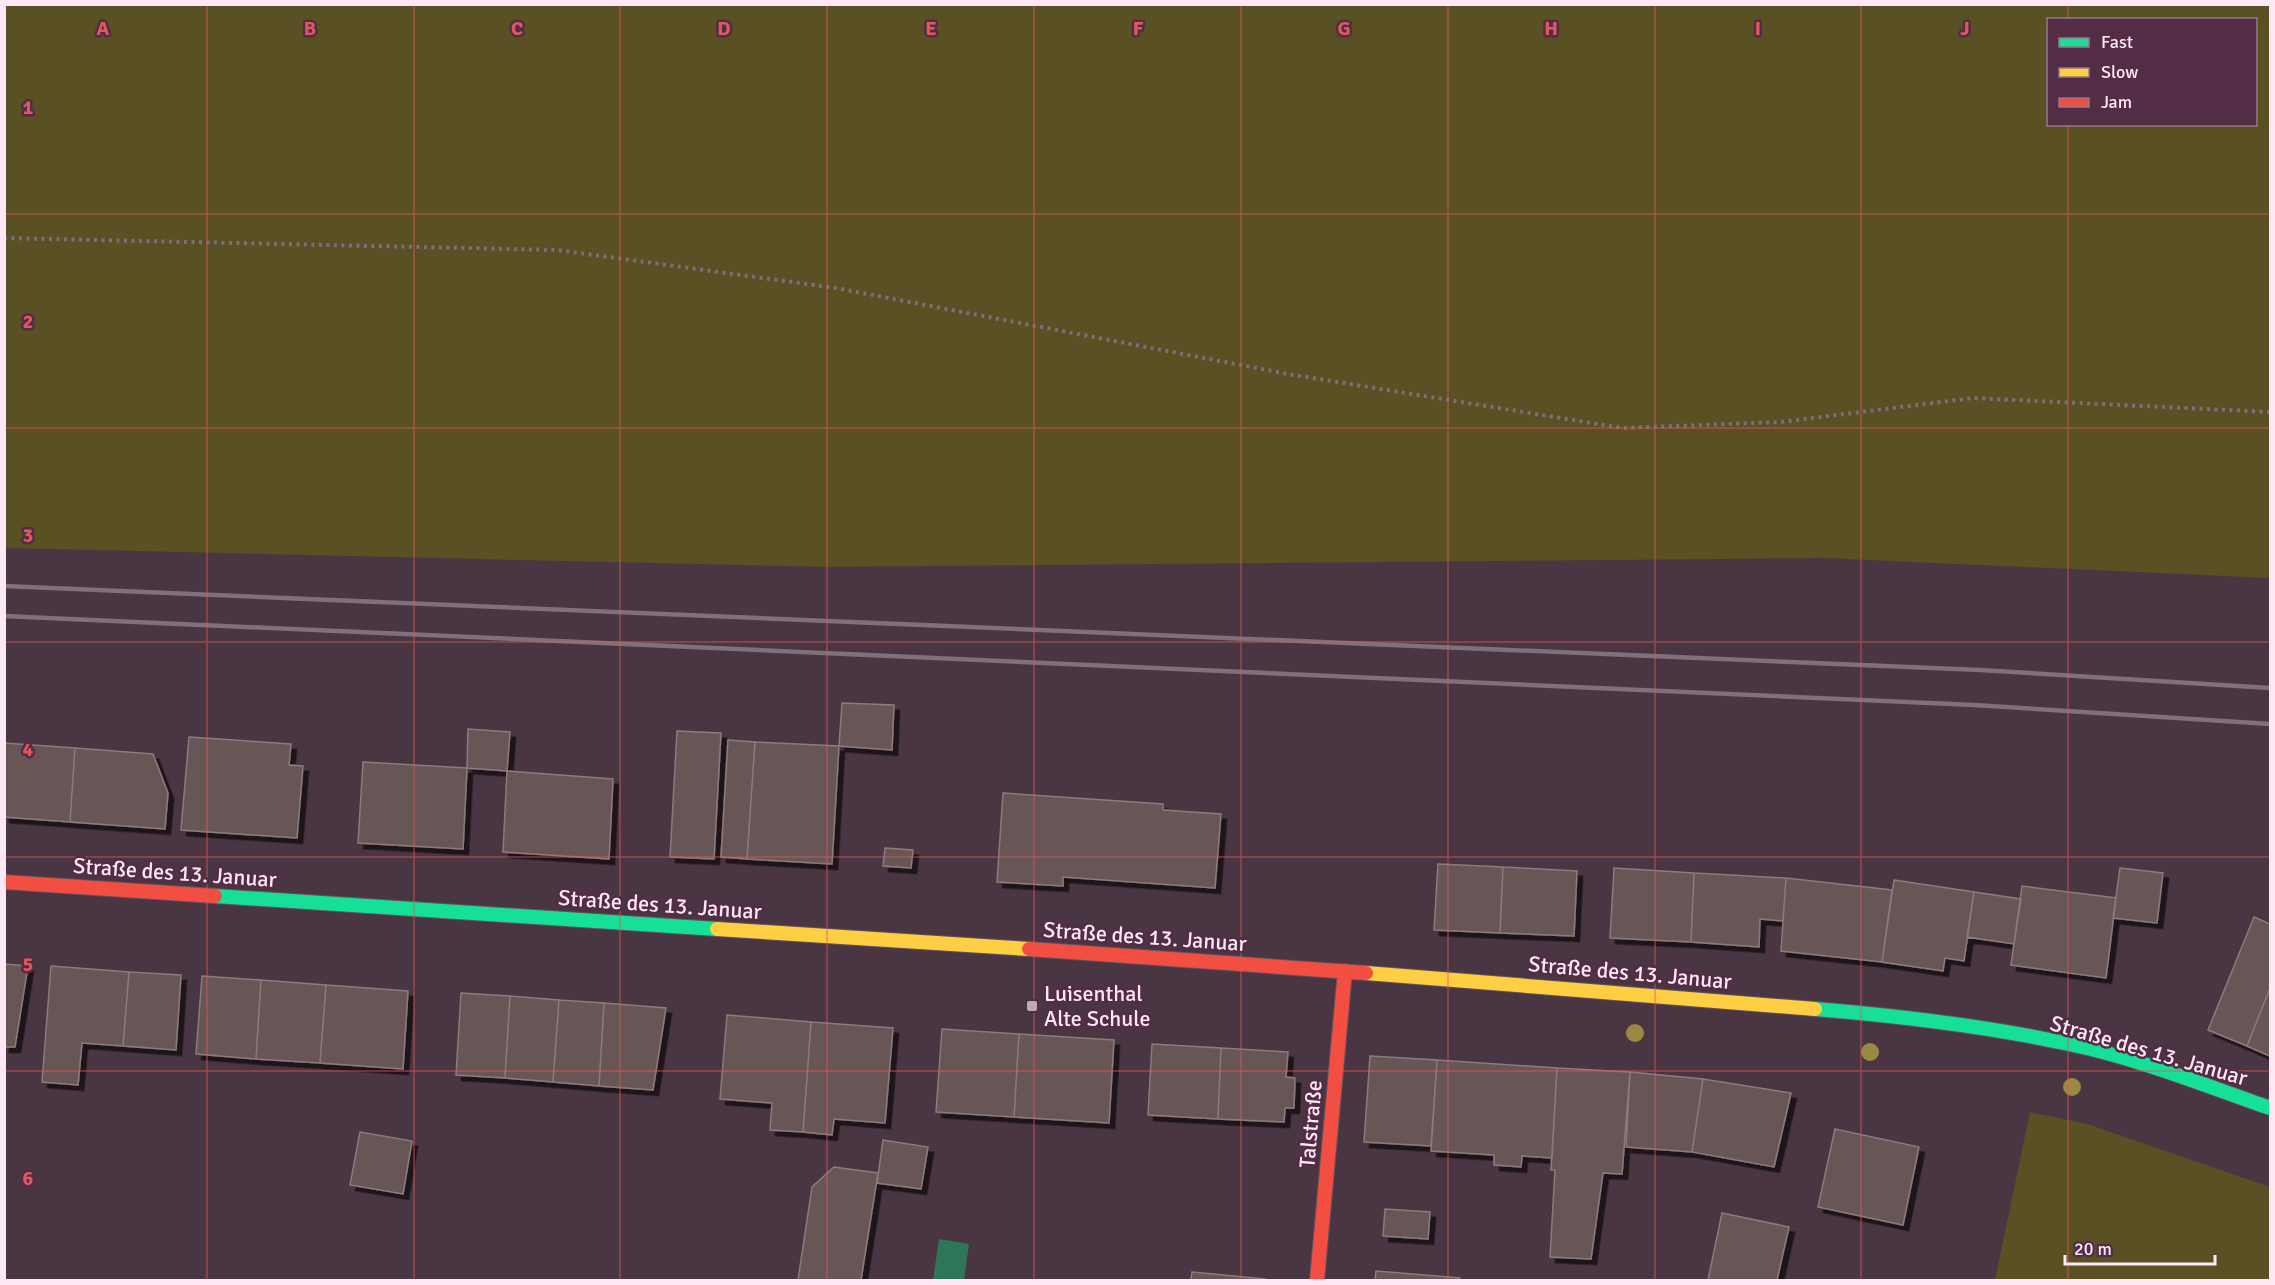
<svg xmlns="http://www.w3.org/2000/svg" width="2275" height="1285" font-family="Signika,sans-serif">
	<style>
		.green { fill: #595024; fill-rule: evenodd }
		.water { fill: #2d7657 }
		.building { fill: #675557; stroke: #8d7a7c; stroke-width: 1.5; filter: url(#shadow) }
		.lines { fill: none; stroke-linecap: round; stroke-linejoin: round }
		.fast-casing { stroke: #65535e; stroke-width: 16 }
		.slow-casing { stroke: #65535e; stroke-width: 16 }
		.jam-casing { stroke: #65535e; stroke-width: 16 }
		.path { stroke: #7d6e78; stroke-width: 4; stroke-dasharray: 3 4.5; stroke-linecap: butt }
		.fast { stroke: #16e098; stroke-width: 14 }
		.slow { stroke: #ffcf43; stroke-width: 14 }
		.jam { stroke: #f24e42; stroke-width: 14 }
		.rail { stroke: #807079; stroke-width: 4.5 }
		.tree { fill: #9b8841 }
		.grid { fill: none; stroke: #e0585b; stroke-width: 1.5; stroke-opacity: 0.55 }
		.poi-dot { fill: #c0a9b6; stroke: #522d45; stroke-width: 2 }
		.labels { text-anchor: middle; stroke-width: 5; stroke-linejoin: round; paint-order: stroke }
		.street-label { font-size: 22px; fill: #ffe7f5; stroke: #522d45 }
		.poi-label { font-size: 22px; fill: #ffe7f5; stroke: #522d45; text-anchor: start }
		.grid-label { font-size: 20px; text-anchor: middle; font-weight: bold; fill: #e0585b; stroke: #522d45; stroke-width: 5; stroke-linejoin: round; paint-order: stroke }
	</style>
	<defs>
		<filter id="shadow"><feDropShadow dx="5.5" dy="5.5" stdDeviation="0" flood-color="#0009"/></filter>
	</defs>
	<rect width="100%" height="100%" fill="#4a3542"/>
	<path class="green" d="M5 4 2270 5V578L1823 558 826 567 5 548ZM2048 20H2256V124H2048Z
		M2030 1112 2087 1124 2270 1187V1280H1995Z"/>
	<path class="water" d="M939 1239 969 1244 964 1280H933Z"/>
	<path class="building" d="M842 703 894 705 892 750 839 746Z
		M468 729 510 732 507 771 467 768Z
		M677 731 721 733 714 859 670 857Z
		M189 737 291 744 289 765 303 766 297 838 181 830Z
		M728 740 755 742 747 859 721 857Z
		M755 742 839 746 832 864 747 859Z
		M4 743 75 748 70 822 4 817Z
		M75 748 153 754 168 793 165 829 70 822Z
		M363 762 467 768 463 849 358 843Z
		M507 771 613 779 609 859 503 852Z
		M1003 793 1163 804V810L1221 814 1215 888 1063 877V886L997 882Z
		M885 848 913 850 911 868 883 866Z
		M1438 864 1503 867 1500 933 1434 930Z
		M1503 867 1577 871 1574 936 1500 933Z
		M1614 868 1694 873 1691 942 1610 938Z
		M2120 868 2163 873 2157 923 2113 918Z
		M1694 873 1786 878 1783 921 1760 919 1759 947 1691 942Z
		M1786 878 1892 890 1882 962 1781 951Z
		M1894 880 1974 892 1964 961 1945 958 1943 971 1882 962Z
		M2022 886 2116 898 2106 978 2011 965Z
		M1974 892 2021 899 2014 944 1967 937Z
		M2254 917 2270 924V988L2247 1046 2208 1030Z
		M4 964 28 966 15 1047H4Z
		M51 966 129 972 123 1046 82 1043 78 1085 42 1082Z
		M129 972 181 975 176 1050 123 1046Z
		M202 976 261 980 256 1059 196 1054Z
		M261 980 326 985 320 1063 256 1059Z
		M326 985 408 991 403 1069 320 1063Z
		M2270 988V1056L2247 1046Z
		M461 993 510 996 505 1078 456 1075Z
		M510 996 559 1000 553 1082 505 1078Z
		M559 1000 604 1003 599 1086 553 1082Z
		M604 1003 666 1008 653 1090 599 1086Z
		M727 1015 811 1022 803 1132 770 1130 772 1103 720 1099Z
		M811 1022 893 1028 885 1123 834 1119 832 1135 803 1132Z
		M942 1029 1019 1034 1014 1117 936 1112Z
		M1019 1034 1114 1040 1109 1123 1014 1117Z
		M1152 1044 1221 1048 1218 1119 1148 1115Z
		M1221 1048 1288 1052 1286 1077 1295 1078 1294 1108H1285L1284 1122 1218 1119Z
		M1370 1056 1437 1060 1431 1146 1364 1142Z
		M1437 1060 1557 1068 1552 1158 1522 1156 1521 1167 1494 1165V1155L1431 1151Z
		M1557 1068 1630 1072 1622 1174 1603 1173 1591 1259 1550 1257 1555 1170H1551Z
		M1630 1072 1703 1079 1692 1152 1626 1147Z
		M1703 1079 1791 1093 1774 1167 1692 1152Z
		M1835 1129 1919 1147 1903 1225 1818 1207Z
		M360 1132 412 1141 403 1194 350 1185Z
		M883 1140 928 1147 921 1189 877 1183Z
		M834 1167 878 1173 861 1280H798L812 1187Z
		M1385 1209 1430 1212 1428 1239 1383 1236Z
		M1722 1213 1789 1227 1777 1280H1708Z
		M1376 1271 1460 1278 1459 1280H1375Z
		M1192 1272 1265 1279V1280H1191Z"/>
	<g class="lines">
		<defs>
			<path id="fast" d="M215 896 717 929
				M1815 1009C1900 1016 1986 1026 2069 1044 2137 1058 2204 1085 2270 1108"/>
			<path id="slow" d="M717 929 1029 949
				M1366 973 1815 1009"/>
			<path id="jam" d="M4 882 215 896
				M1029 949 1366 973
				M1317 1280 1345 971"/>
		</defs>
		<use href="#fast" class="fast-casing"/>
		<use href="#slow" class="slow-casing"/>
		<use href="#jam" class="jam-casing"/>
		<path class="path" d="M4 238 557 250 836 288 1288 374 1622 428 1781 422 1973 398 2270 412"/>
		<use href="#fast" class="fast"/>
		<use href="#slow" class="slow"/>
		<use href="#jam" class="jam"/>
		<path class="rail" d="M4 586 1980 670 2270 688
			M4 616 1974 705 2270 724"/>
	</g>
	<g class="tree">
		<circle cx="1635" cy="1033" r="9"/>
		<circle cx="1870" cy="1052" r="9"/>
		<circle cx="2072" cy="1087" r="9"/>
	</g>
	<path class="grid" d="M207 4V1280M414 4V1280M620 4V1280M827 4V1280M1034 4V1280M1241 4V1280M1448 4V1280M1655 4V1280M1861 4V1280M2068 4V20M2068 124V1280M4 214H2270M4 428H2270M4 642H2270M4 857H2270M4 1071H2270"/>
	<rect class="poi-dot" x="1026" y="1000" width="12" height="12" rx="3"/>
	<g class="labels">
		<g class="street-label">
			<text transform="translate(175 872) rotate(4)" y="8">Straße des 13. Januar</text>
			<text transform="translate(660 904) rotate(4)" y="8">Straße des 13. Januar</text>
			<text transform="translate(1145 936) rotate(4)" y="8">Straße des 13. Januar</text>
			<text transform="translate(1630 972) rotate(5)" y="8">Straße des 13. Januar</text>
			<text transform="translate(2149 1050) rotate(16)" y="8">Straße des 13. Januar</text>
			<text transform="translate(1310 1124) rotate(-85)" y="8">Talstraße</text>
		</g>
		<g class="poi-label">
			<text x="1044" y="1001">Luisenthal<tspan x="1044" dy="25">Alte Schule</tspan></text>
		</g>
	</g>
	<g class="grid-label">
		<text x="103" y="35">A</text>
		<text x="310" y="35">B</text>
		<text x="517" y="35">C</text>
		<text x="724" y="35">D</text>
		<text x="931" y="35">E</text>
		<text x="1138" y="35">F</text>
		<text x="1344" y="35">G</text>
		<text x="1551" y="35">H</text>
		<text x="1758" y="35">I</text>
		<text x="1965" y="35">J</text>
		<text x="28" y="114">1</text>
		<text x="28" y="328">2</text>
		<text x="28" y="542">3</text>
		<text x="28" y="756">4</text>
		<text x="28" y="971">5</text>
		<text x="28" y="1185">6</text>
	</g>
	<rect width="2275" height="1285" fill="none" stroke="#ffe7f5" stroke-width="12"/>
	<rect x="2047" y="18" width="210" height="108" fill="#522d45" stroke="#97778b" stroke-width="1.5"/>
	<rect x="2059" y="38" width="30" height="9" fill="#16e098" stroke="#97778b" stroke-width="1.5"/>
	<text x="2101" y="48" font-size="18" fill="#ffe7f5">Fast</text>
	<rect x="2059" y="68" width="30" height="9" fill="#ffcf43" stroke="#97778b" stroke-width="1.5"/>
	<text x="2101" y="78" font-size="18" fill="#ffe7f5">Slow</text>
	<rect x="2059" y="98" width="30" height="9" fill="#f24e42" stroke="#97778b" stroke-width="1.5"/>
	<text x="2101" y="108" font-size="18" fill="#ffe7f5">Jam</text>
	<path d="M2065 1255v9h150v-9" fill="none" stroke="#ffe7f5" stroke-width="3"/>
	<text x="2074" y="1255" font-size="18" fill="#ffe7f5" stroke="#522d45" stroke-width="4.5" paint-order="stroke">20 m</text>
</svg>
